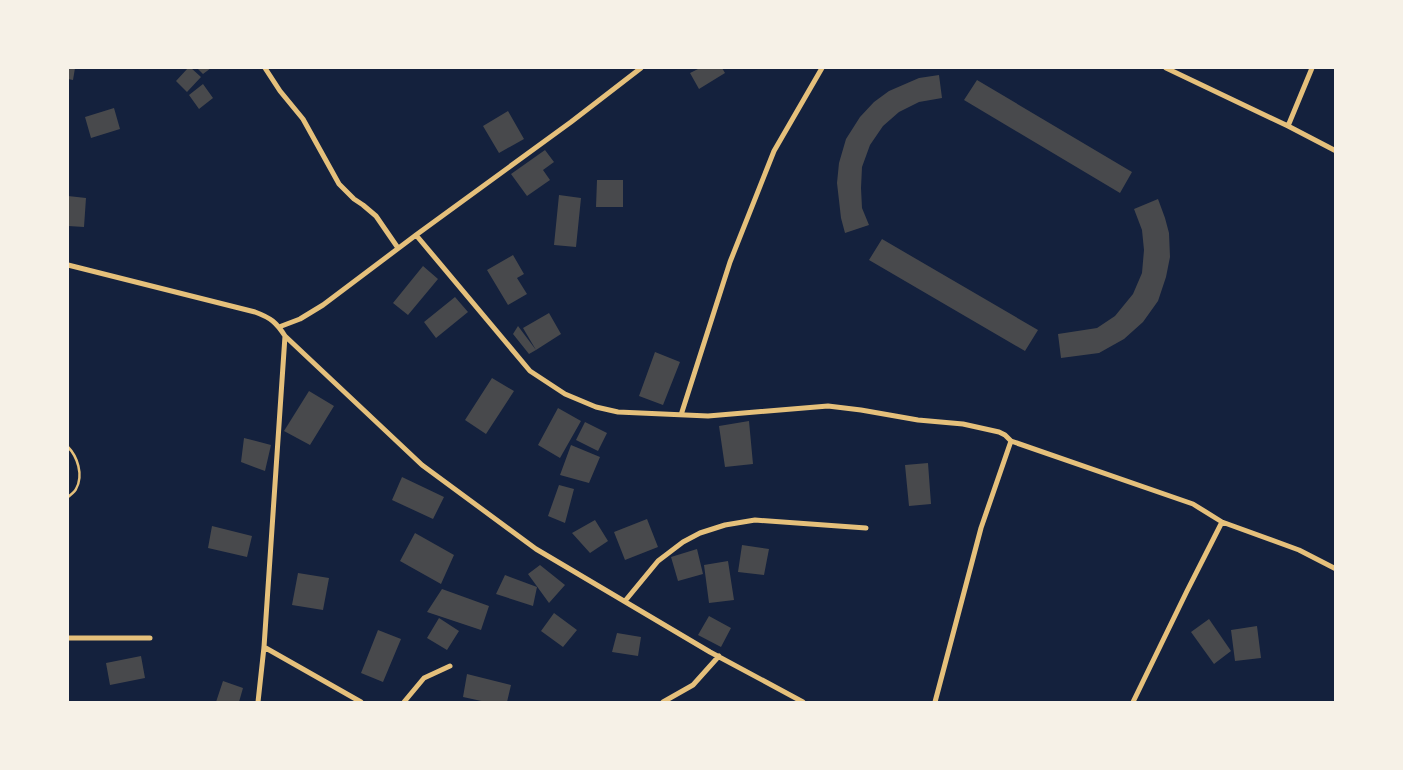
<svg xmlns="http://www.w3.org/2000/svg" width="1403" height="770" font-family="'Fira Sans Condensed',sans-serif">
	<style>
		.building { fill: #48494c }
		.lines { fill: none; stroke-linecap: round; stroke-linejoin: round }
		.service { stroke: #e5c07b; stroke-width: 2.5 }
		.minor { stroke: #e5c07b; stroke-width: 5 }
	</style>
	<rect width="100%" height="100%" fill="#14213d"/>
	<path class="building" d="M68 68H75L73 80 68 79Z
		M188 68H191L201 77 187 92 176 81Z
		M197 68H211L203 74Z
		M700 68H722L725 73 699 89 690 73Z
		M939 75 942 98 919 102 899 112 883 126 870 145 862 167 861 188 862 208 869 225 845 233 841 218 837 183 839 163 846 139 860 117 874 102 889 91 919 78Z
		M977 80 1132 172 1120 193 964 100Z
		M203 84 213 98 199 109 189 95Z
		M114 108 120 129 91 138 85 117Z
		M508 111 524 139 499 153 483 126Z
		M545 150 554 162 543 170 550 180 527 196 511 174Z
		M597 180H623V207H596Z
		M559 195 581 198 576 247 554 245Z
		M68 196 86 198 84 227 68 226Z
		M1158 199 1165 218 1169 233 1170 257 1166 277 1158 301 1143 322 1124 339 1099 353 1061 358 1058 334 1097 328 1115 316 1133 294 1142 273 1144 250 1142 230 1134 209Z
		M882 239 1038 330 1025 351 869 260Z
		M513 255 524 274 517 278 527 294 508 305 487 270Z
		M423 266 438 279 408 315 393 303Z
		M455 297 468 312 436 338 424 322Z
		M549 313 561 334 536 350 523 328Z
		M518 326 536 350 529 354 513 334Z
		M655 352 680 362 663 405 639 396Z
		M492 378 514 391 486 434 465 420Z
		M309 391 334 406 310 445 284 431Z
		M558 408 581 421 560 458 538 445Z
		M749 421 753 464 725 467 719 426Z
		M585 422 607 433 598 451 576 440Z
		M244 438 271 445 265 471 241 462Z
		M571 445 600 457 589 483 560 475Z
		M928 463 931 504 909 506 905 465Z
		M402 477 444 497 433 519 392 500Z
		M559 485 574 489 565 523 548 516Z
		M647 519 658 547 625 560 614 532Z
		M595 520 608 541 590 553 572 533Z
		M212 526 252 536 247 557 208 548Z
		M415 533 454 555 441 584 400 561Z
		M742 545 769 549 764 575 738 572Z
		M697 549 703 574 678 581 671 557Z
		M728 561 734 600 709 603 704 565Z
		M540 565 565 585 549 603 528 574Z
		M298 573 329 578 323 610 292 605Z
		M505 575 537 587 533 606 496 594Z
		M442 589 489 606 481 630 427 612Z
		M554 613 577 630 563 647 541 631Z
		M709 616 731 628 721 647 698 635Z
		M439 618 459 631 447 650 427 638Z
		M1209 619 1231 651 1214 664 1191 632Z
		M1257 626 1261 658 1235 661 1231 630Z
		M378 630 401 639 383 682 361 673Z
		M617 633 641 637 638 656 612 652Z
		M141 656 145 678 110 685 106 663Z
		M467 674 511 685 507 702H486L463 697Z
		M223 681 243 688 239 702H216Z"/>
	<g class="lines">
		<path class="service" d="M68 447C77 456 84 475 76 489 75 492 70 495 68 497"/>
		<path class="minor" d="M265 68 280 91 303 119 339 184 354 199 363 205 376 216 398 248
			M1166 68 1288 126 1336 151
			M1288 126 1312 68
			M416 235 530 371 565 394 596 407 618 412 708 416 828 406 861 410 918 420 963 424 999 432 1005 435 1011 441 981 528 935 702
			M68 265 255 312C271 318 276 322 285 336L422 465 536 549 710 652 803 702
			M279 327 300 319 323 305 416 235 571 122 641 68
			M681 415 730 262 774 151 822 68
			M1011 441 1193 504 1222 522
			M625 601 658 561 683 542 700 533 725 525 755 520 866 528
			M68 638H150
			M264 647 361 702
			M258 702 264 647 285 336
			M404 702 424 678 450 666
			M663 702 693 685 719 656
			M1133 702 1187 591 1222 522 1299 550 1336 569"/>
	</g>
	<rect width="1403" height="770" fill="none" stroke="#f6f1e7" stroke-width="138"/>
</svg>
